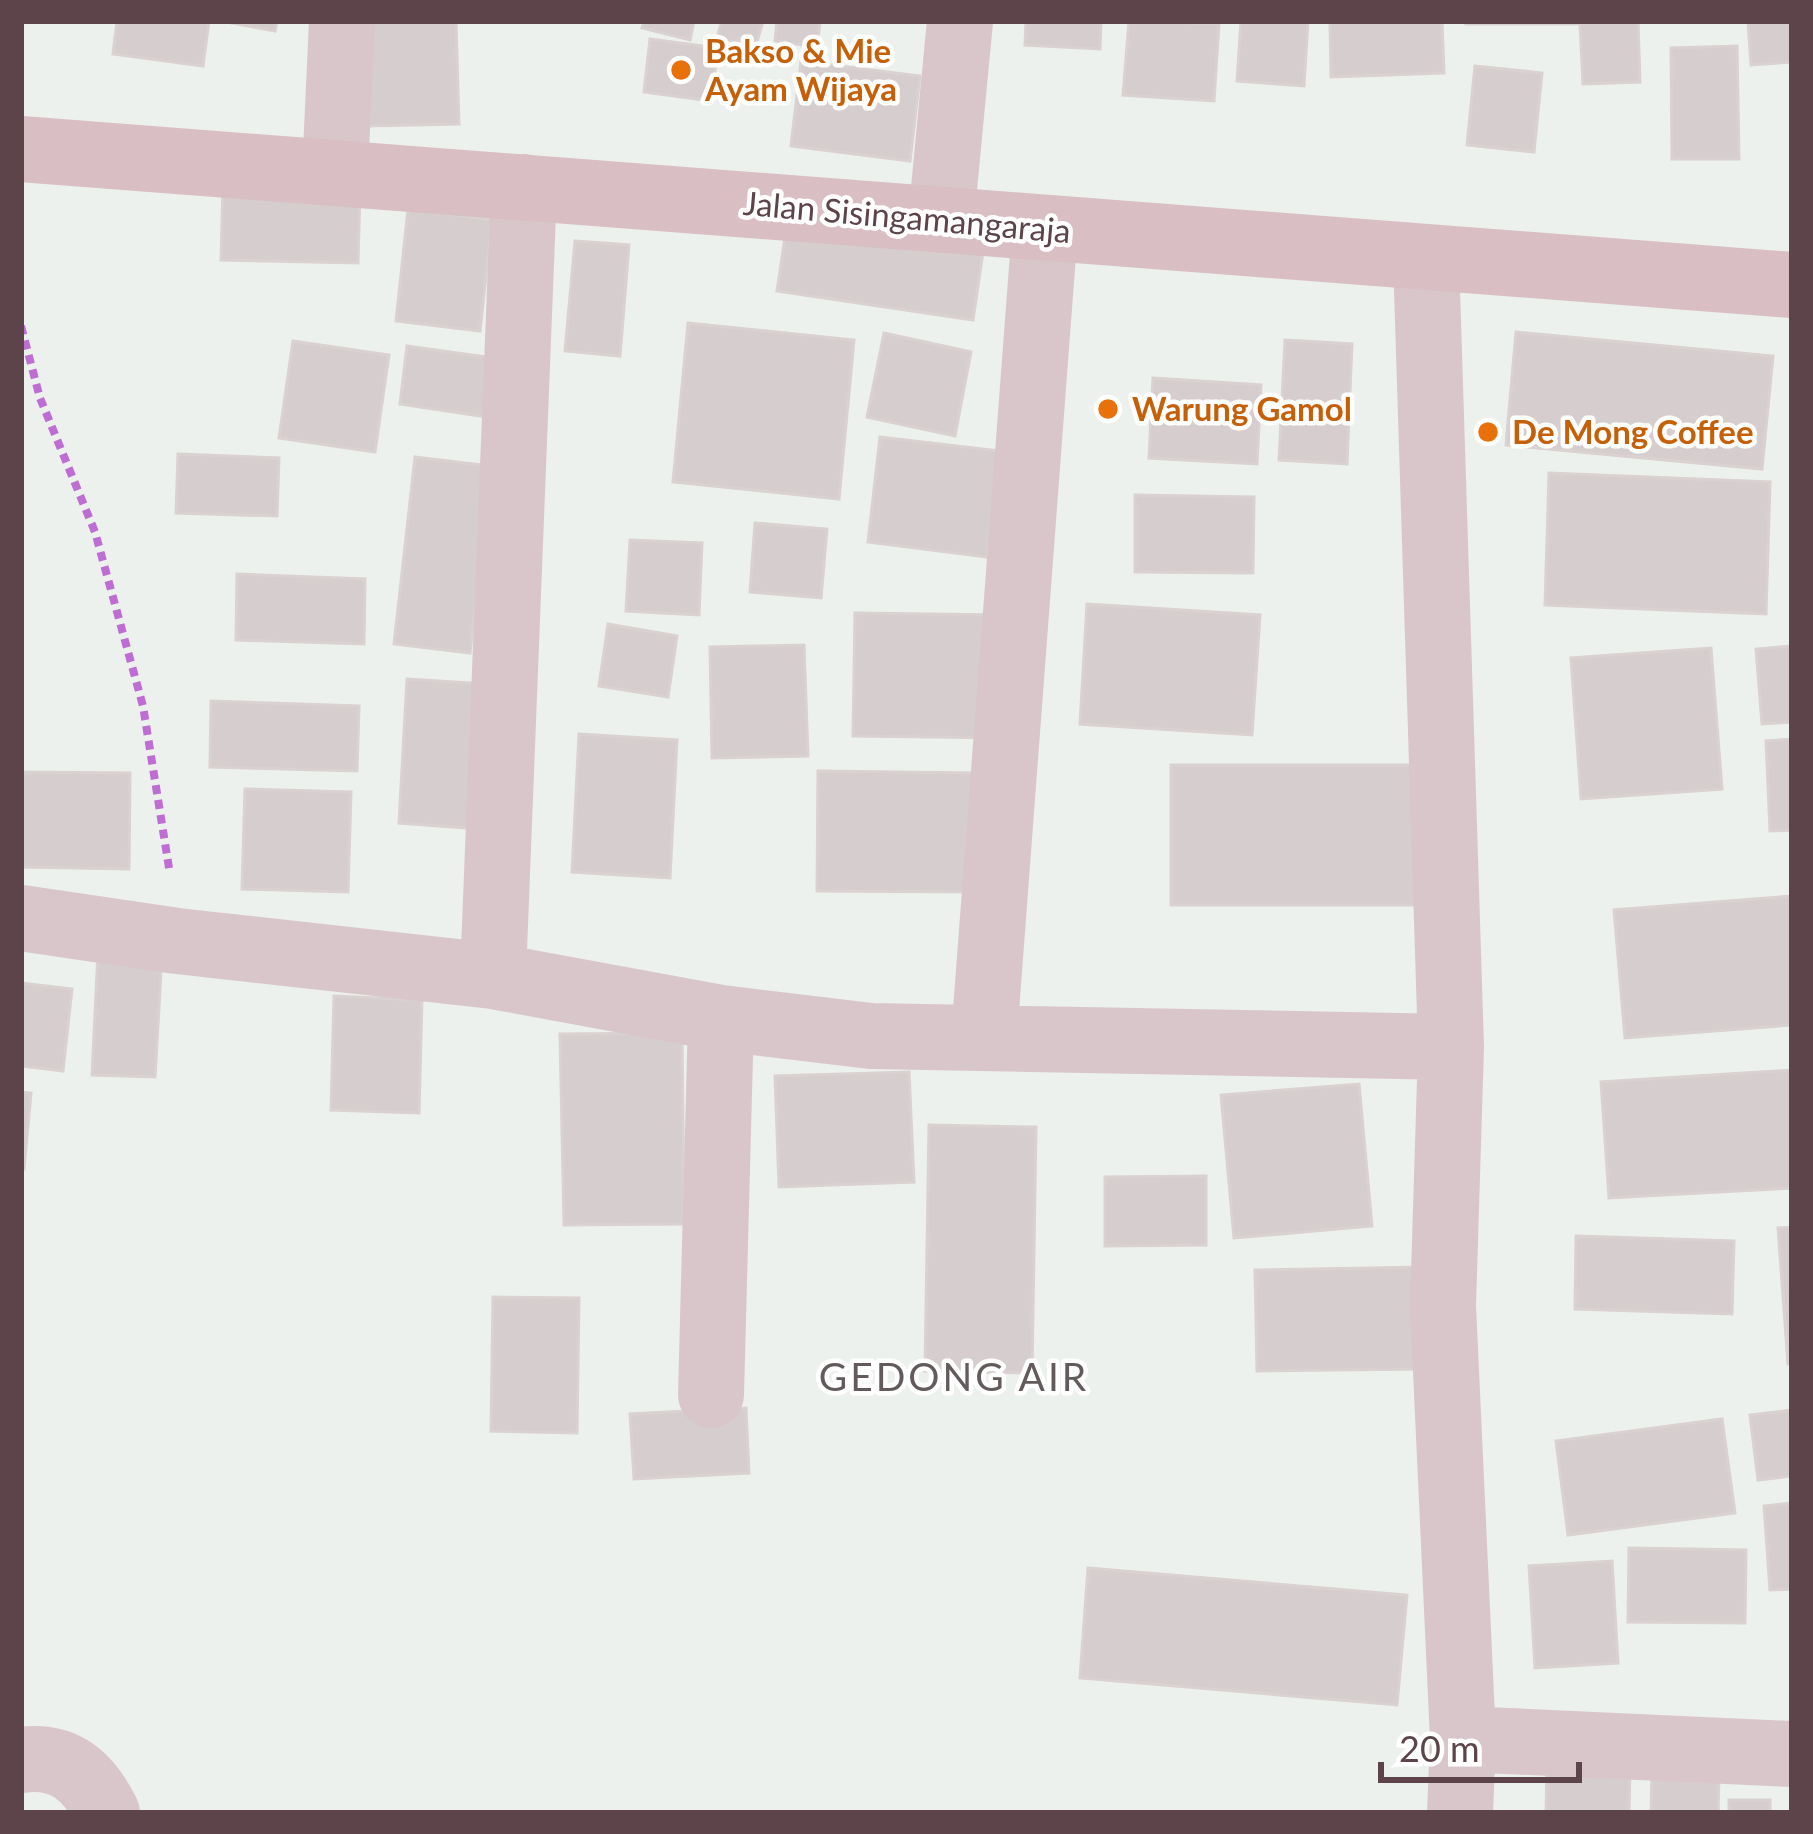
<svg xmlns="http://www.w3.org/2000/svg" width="1813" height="1834" font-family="Lato,sans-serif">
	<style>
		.building { fill: #d6cdce; stroke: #dad1d1; stroke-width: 3 }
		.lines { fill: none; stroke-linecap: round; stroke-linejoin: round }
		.path { stroke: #be6dd3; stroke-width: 8; stroke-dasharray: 9 6; stroke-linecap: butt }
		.minor { stroke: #d9c6cb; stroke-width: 66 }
		.secondary { stroke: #d9bec3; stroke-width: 66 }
		.food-dot { fill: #e8710a; stroke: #fff; stroke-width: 4.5 }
		.labels { text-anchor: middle; stroke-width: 9; stroke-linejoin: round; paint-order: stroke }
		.food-label { font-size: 33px; font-weight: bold; fill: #c56008; stroke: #fff; text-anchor: start }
		.street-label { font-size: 33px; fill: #5d444a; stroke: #fff }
		.quarter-label { font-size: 39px; letter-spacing: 3px; fill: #635a5b; stroke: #fff }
	</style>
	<rect width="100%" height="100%" fill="#edf1ee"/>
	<path class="building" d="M117 21H209L203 66 113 54Z
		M221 21H277L275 31Z
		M365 21H456L459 124 367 126Z
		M644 21H694L690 40 642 28Z
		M722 21H763L755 49 717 37Z
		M777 21H820L817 47 775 41Z
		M1026 21H1101L1100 49 1025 45Z
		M1129 21 1219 24 1214 101 1123 95Z
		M1241 21H1308L1304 86 1237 81Z
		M1330 21H1442L1444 73 1331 77Z
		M1466 21H1638L1640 82 1583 84 1580 24H1466Z
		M1748 21H1792V62L1751 65Z
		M650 39 718 48 711 101 644 92Z
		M1737 46 1739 159H1672L1671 48Z
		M801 61 920 76 910 161 791 146Z
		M1475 66 1542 73 1534 152 1467 145Z
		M223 185 360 189 358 263 221 260Z
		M408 209 492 220 480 331 396 321Z
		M789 210 985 238 973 320 777 291Z
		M575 241 629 245 620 356 565 351Z
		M688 323 854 340 839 499 673 482Z
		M1516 332 1773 356 1762 469 1506 445Z
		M884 333 971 352 955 436 867 417Z
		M1285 340 1352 344 1347 464 1279 460Z
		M293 341 389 355 375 452 279 438Z
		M407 346 508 360 500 419 400 404Z
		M1153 378 1261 385 1257 464 1149 458Z
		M880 437 1000 451 987 557 868 542Z
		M178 454 279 458 277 516 176 513Z
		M415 457 491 466 470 653 394 644Z
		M1549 473 1770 482 1766 614 1545 605Z
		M1135 495 1254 497 1253 573 1135 572Z
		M755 523 827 529 821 598 750 592Z
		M630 540 702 543 699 615 626 611Z
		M237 574 365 579 364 644 236 640Z
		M1087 604 1260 615 1252 735 1080 724Z
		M855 613 1004 615V738L853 736Z
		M608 624 677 636 668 697 599 686Z
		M804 645 808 756 712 758 710 647Z
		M1792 646V722L1762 724 1756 649Z
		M1711 648 1722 789 1581 799 1571 658Z
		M407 679 500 685 492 830 399 823Z
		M211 701 359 706 357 771 210 767Z
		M579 734 677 740 670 878 572 872Z
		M1792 739V830L1770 831 1766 741Z
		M1171 765H1432L1433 905H1171Z
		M818 771 976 773 975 892 817 891Z
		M21 772 130 773 129 869 21 867Z
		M245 789 351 792 348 892 242 889Z
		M1792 896V1025L1625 1038 1614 910Z
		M98 952 162 955 155 1077 92 1075Z
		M21 983 72 989 63 1071 21 1066Z
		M334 996 422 1000 419 1113 331 1110Z
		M682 1033 684 1224 564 1225 560 1034Z
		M1792 1070V1188L1609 1198 1601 1082Z
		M909 1072 914 1182 779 1187 775 1076Z
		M1359 1084 1372 1226 1234 1238 1221 1095Z
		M21 1092 31 1093 24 1169H21Z
		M929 1125 1036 1127 1032 1373 925 1371Z
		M1206 1176V1245L1105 1246V1177Z
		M1792 1227V1364H1788L1778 1228Z
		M1576 1236 1734 1241 1732 1314 1575 1309Z
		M1423 1267 1425 1369 1257 1371 1255 1270Z
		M493 1297 579 1298 577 1433 491 1431Z
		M746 1408 749 1473 634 1479 630 1414Z
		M1792 1410V1476L1758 1480 1750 1415Z
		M1722 1419 1735 1513 1568 1535 1556 1441Z
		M1792 1503V1589L1770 1590 1764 1506Z
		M1629 1548 1746 1550 1745 1623 1628 1622Z
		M1612 1561 1618 1663 1535 1668 1529 1566Z
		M1088 1568 1407 1595 1397 1705 1080 1678Z
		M1547 1763 1630 1767 1629 1813H1546Z
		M1652 1773 1719 1775 1718 1813H1651Z
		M1729 1800H1770V1813H1729Z"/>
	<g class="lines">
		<path class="path" d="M21 326 40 398 95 532 143 706 170 874"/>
		<path class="minor" d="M335 173 342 21
			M941 220 960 21
			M1426 258 1451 1047 1443 1306 1463 1739 1460 1813
			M21 918 177 941 493 976 721 1018 871 1036 1451 1047
			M493 976 524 187
			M984 1037 1045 228
			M711 1395 721 1018
			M1463 1739 1792 1754
			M21 1760C64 1754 89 1776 107 1813"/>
		<path class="secondary" d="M21 149 1792 285"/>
	</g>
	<g class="food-dot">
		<circle cx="681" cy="70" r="12"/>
		<circle cx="1108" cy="409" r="12"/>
		<circle cx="1488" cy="432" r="12"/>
	</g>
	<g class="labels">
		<g class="food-label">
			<text x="705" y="63">Bakso &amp; Mie<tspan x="705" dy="38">Ayam Wijaya</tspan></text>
			<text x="1132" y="421">Warung Gamol</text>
			<text x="1512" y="444">De Mong Coffee</text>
		</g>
		<g class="street-label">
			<text transform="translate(907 217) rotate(5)" y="12">Jalan Sisingamangaraja</text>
		</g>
		<g class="quarter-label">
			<text x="954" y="1391">GEDONG AIR</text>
		</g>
	</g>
	<rect width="1813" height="1834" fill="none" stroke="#5d444a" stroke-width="48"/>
	<path d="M1381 1762v18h198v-18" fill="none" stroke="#5d444a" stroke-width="6"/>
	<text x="1399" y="1762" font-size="36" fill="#5d444a" stroke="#ffffff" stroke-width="9" paint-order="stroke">20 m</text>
</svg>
